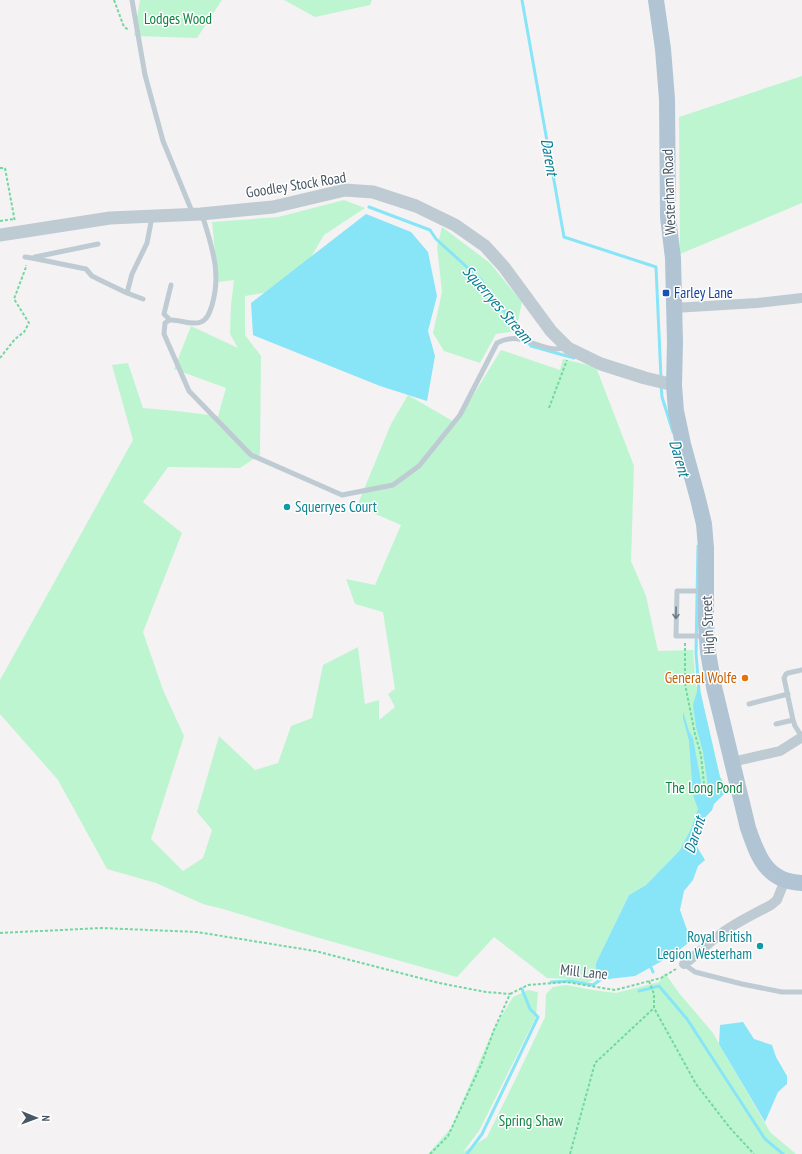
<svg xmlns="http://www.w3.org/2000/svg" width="802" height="1154" font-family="'PT Sans Narrow',sans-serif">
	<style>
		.green { fill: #bef5d1 }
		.water { fill: #87e5f7 }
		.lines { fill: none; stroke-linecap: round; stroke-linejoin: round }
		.stream { stroke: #87e5f7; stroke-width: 3 }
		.path { stroke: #72d8a0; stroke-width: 2; stroke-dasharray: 3 2; stroke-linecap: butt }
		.service { stroke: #bfcbd3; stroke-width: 5 }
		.minor { stroke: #bfcbd3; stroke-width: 10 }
		.tertiary { stroke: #bfcbd3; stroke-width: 13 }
		.primary { stroke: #b0c4d3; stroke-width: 16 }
		.oneway { stroke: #6c7a85 }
		.transit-dot { fill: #1a4fb4; stroke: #fff; stroke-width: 1.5 }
		.culture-dot { fill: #0f9aa8; stroke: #fff; stroke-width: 1.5 }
		.food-dot { fill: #e8710a; stroke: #fff; stroke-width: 1.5 }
		.labels { text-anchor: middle; stroke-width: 3; stroke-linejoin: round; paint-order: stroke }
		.park-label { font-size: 15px; fill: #0d8342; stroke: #fff }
		.street-label { font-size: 15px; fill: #485763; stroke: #fff }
		.transit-label { font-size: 15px; fill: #164399; stroke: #fff; text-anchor: start }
		.culture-label { font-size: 15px; fill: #0d838f; stroke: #fff; text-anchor: start }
		.food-label { font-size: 15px; fill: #c56008; stroke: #fff; text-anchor: end }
		.water-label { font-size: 16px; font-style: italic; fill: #047c92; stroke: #fff }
	</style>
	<rect width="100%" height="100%" fill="#f5f2f3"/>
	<path class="green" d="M140 0H222L197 38 134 36Z
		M284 0H372L370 5 315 17Z
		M802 76V203L680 254 679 117Z
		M344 200 365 208 324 235 293 288 245 296V335L261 356 260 455 240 468 168 467 143 502 182 533 143 632 163 690 184 736 151 839 183 871 203 858 212 830 197 812 219 736 255 770 278 763 291 726 312 718 323 665 358 647 365 704 379 700V720L395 707 388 694 395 689 383 612 355 604 346 579 375 585 401 525 357 506 391 424 408 395 456 423 501 350 560 370 563 359 596 367 634 466 631 561 646 596 658 651 693 650 696 686 700 690 720 777 725 785H733L714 804 712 810 700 823 696 845 677 853 646 885 629 895 596 963V979L585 983 565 979 547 978 494 937 457 977 312 936 223 909 203 904 156 883 107 869 58 780 0 714V680L133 440 112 365 128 363 143 408 177 411 218 416 226 388 174 369 191 326 238 348 230 334 231 305 234 280 218 282 212 222 278 217Z
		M442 227 490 263 522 302 516 331 496 334 480 363 444 351 433 333 442 292 437 247Z
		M665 973 679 993 713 1033 770 1132 796 1154H428L451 1128 493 1030 513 997 528 990 538 992 536 1017 479 1131 463 1152 487 1137 518 1074 545 1017 546 994 553 987 566 985 593 990 616 993 659 982Z"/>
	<path class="water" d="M366 214 411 232 428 252 437 296 428 331 435 356 427 401 380 386 253 335 251 303Z
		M698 688 700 690 720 777 725 785H733L714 804 712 810 700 823 696 845 705 860 698 866 693 880 684 891 680 910 691 941 671 956 635 976 600 980 596 979V963L629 895 646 885 680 850 691 829 698 809 693 795 689 741 683 718V711L689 731 693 738 702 787 704 791 708 787 703 752 696 727 693 705Z
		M743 1022 754 1039 772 1045 776 1057 787 1076V1084L778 1092 765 1122 719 1044 720 1025Z"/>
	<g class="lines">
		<path class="stream" d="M522 0 564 237 656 267 661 378
			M369 207 430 230 436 239 480 279 531 346 574 358
			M661 385 662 397 673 432
			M698 546 696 653 699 691
			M650 965 653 972
			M551 982 570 981 593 985 600 980
			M639 991 659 986 687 1019 765 1139 783 1154
			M467 1154 482 1134 538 1017 530 1009 522 989"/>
		<path class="path" d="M114 0 124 27 129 30
			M0 168H5L15 222
			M0 221 14 219
			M0 358 15 339 24 332 29 323 14 299 26 267V265
			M549 408 567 360
			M685 643V684L695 734 701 755 704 784
			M0 933 101 928 197 932 315 951 439 983 486 992 510 994
			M649 981 654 994V1008L696 1084 730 1128 754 1154
			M510 994 528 985 566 982 615 990 661 978 676 969
			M430 1154 448 1136 481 1065 494 1030 510 994
			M570 1154 595 1063 654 1008"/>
		<path class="service" d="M132 0 145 75 163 141 193 214
			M202 214C211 245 222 272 212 305 210 311 208 319 201 322 191 326 179 319 170 320 169 320 165 323 165 323L164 334 189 391 251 455 342 495 393 485 419 466 460 415 497 343C520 331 533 347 555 349 558 349 562 348 565 348
			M25 257 32 258 86 269 92 276 102 281 127 293 143 299
			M35 257 98 244
			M127 293 132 274 147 243 152 217
			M170 320 164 314 171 285
			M704 636H676L677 591H705
			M802 670 788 673 786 674 784 678 793 720 795 726 802 737
			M749 704 788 694
			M776 724 793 720
			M684 964 695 972 742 984 782 992H802"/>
		<path class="minor" d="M674 308 757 303 802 298
			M732 762 780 751 802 737
			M684 964C697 955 709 942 722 933 737 922 754 914 771 905L777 900 785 880"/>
		<path class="tertiary" d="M0 235 110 218 201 214 273 207 345 190 373 192 416 206 455 225 485 246 504 267 551 331 568 348 601 364 645 378 674 385"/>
		<path class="primary" d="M656 0 663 49 667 99 668 217 673 258 675 342 674 385 676 411 683 444 698 499 704 524 706 548V624L708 652 714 687 748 828C758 857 767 882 802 883"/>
	</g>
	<defs><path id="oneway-shaft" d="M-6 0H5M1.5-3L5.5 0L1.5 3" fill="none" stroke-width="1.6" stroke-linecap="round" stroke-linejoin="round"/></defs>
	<use class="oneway" href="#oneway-shaft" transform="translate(676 613) rotate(91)"/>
	<rect class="transit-dot" x="662" y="289" width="8" height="8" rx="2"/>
	<g class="culture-dot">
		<circle cx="287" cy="507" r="4"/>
		<circle cx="760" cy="946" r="4"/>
	</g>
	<circle class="food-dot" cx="745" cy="678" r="4"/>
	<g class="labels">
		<g class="park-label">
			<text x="178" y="24">Lodges Wood</text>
			<text x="704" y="793">The Long Pond</text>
			<text x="531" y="1126">Spring Shaw</text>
		</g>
		<g class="street-label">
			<text transform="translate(296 185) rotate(-9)" y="5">Goodley Stock Road</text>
			<text transform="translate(669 192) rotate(-92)" y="5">Westerham Road</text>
			<text transform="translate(708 625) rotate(-93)" y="5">High Street</text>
			<text transform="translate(584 972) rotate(6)" y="5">Mill Lane</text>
		</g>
		<g class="transit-label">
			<text x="674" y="298">Farley Lane</text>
		</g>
		<g class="culture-label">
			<text x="295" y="512">Squerryes Court</text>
			<text x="752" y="942" text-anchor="end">Royal British<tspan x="752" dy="17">Legion Westerham</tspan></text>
		</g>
		<g class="food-label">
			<text x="737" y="683">General Wolfe</text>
		</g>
		<g class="water-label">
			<text transform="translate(550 157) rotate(80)" y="6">Darent</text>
			<text transform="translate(498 304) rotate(49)" y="6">Squerryes Stream</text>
			<text transform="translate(680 458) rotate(74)" y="6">Darent</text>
			<text transform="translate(694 835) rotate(-72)" y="6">Darent</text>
		</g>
	</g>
	<g transform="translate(36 1118) rotate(91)" stroke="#ffffff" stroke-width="3" paint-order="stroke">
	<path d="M0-3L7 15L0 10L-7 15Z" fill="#485763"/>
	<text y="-6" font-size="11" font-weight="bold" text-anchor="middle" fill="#485763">N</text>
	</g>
</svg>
